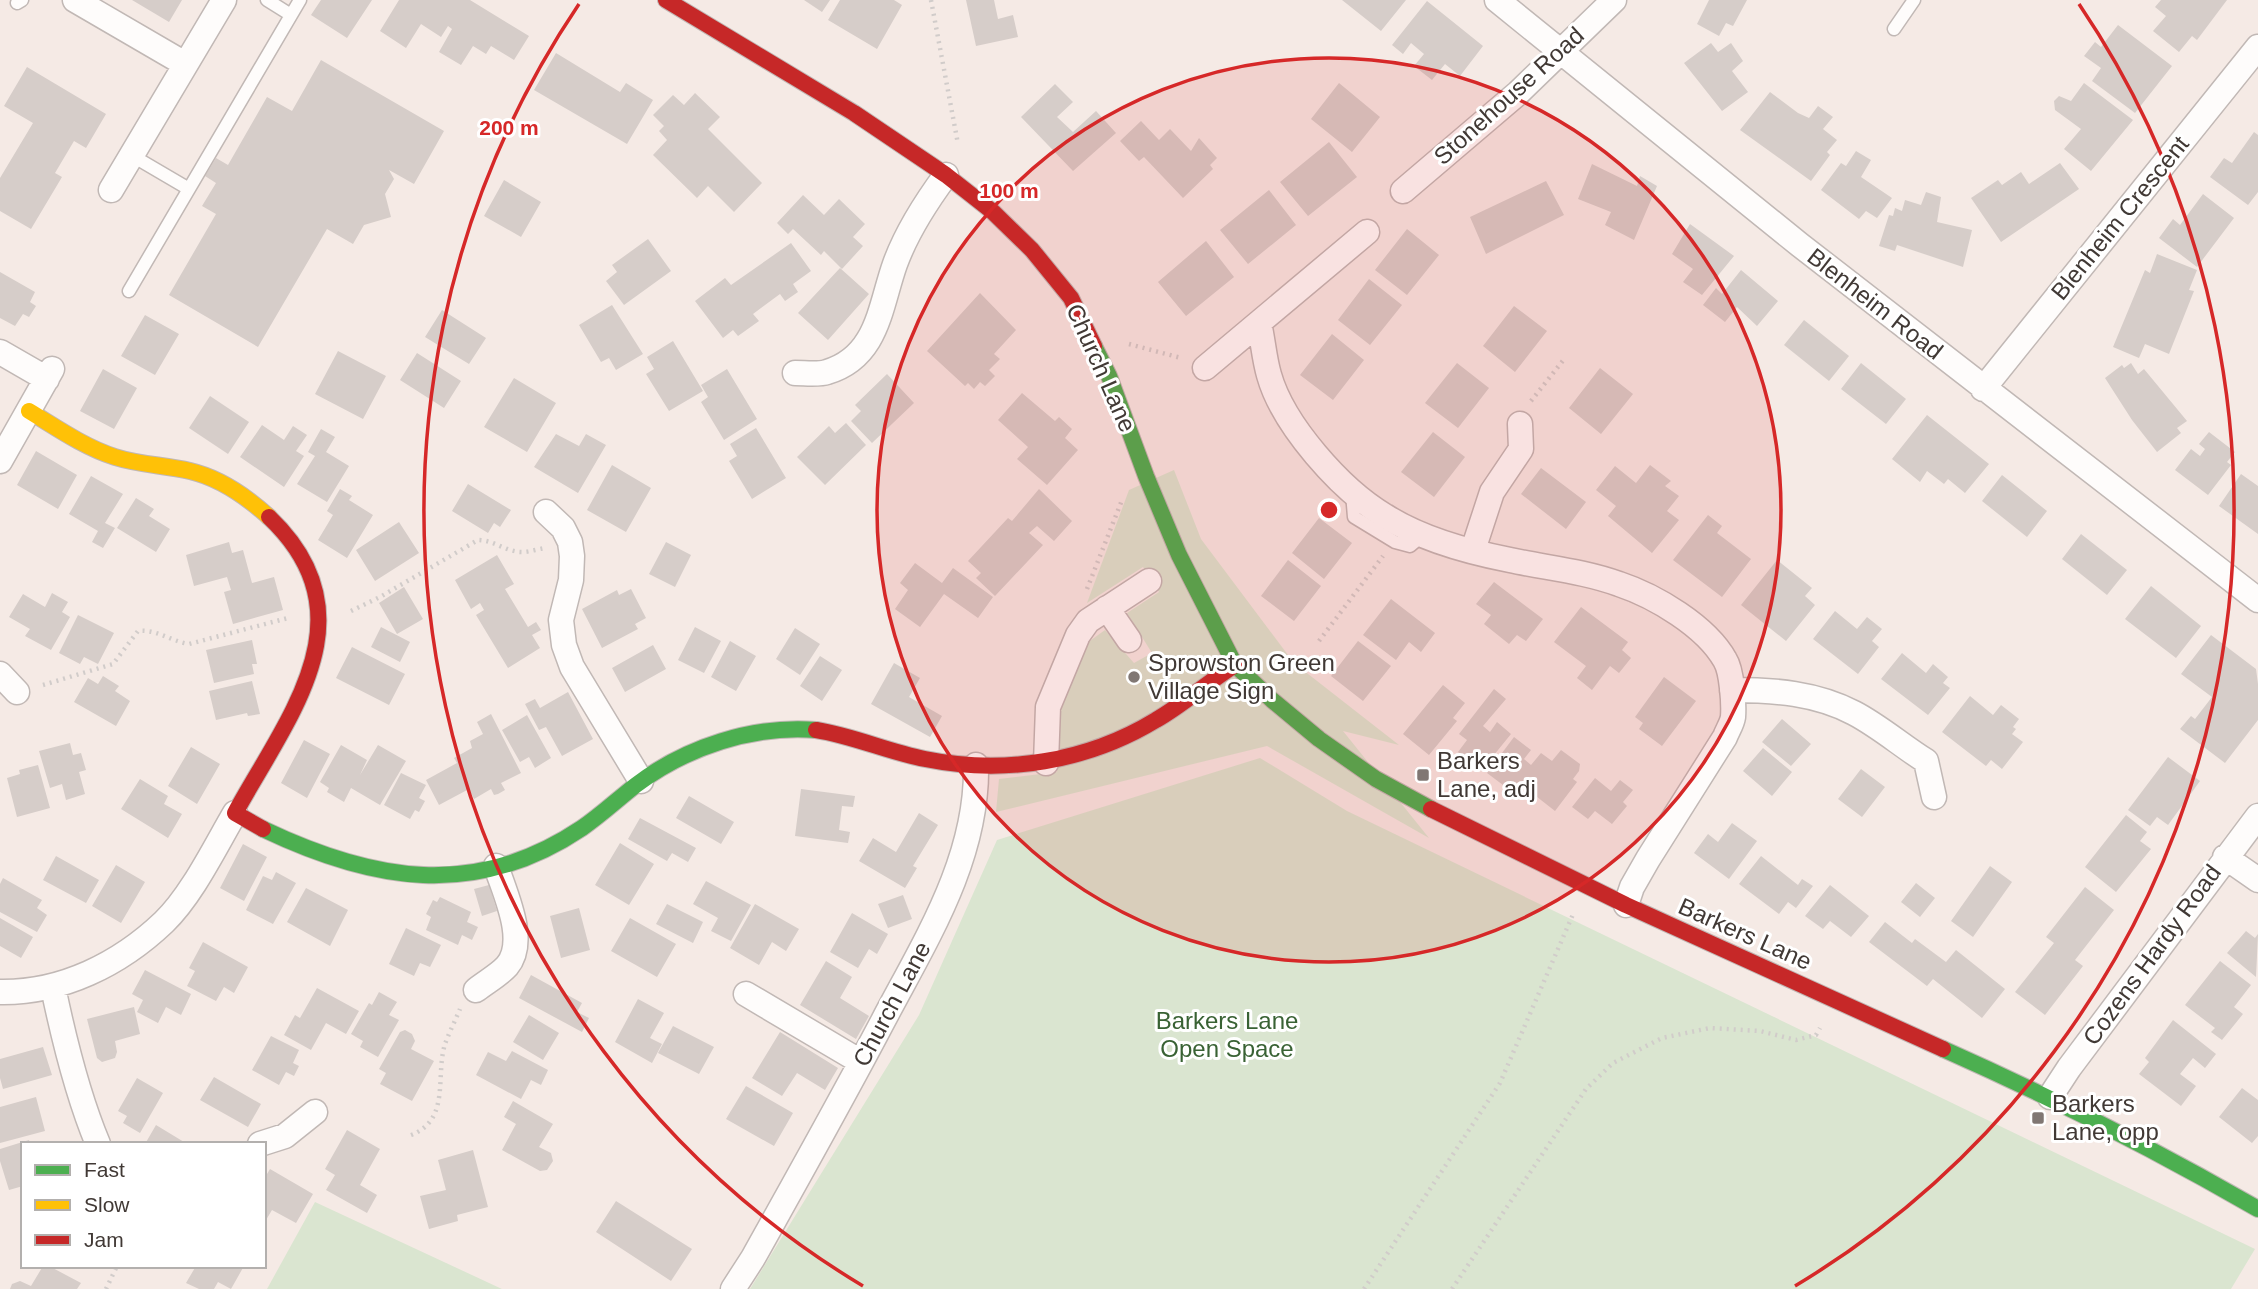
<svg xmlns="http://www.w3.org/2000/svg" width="2258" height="1289" font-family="Helvetica,sans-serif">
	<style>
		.green { fill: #dae5d0 }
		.building { fill: #d6cdc9 }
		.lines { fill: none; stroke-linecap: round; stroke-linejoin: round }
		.lane-casing { stroke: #c1b8b5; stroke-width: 15 }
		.street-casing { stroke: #c1b8b5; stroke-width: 27 }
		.fast-casing { stroke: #c1b8b5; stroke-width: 18 }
		.slow-casing { stroke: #c1b8b5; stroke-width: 18 }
		.jam-casing { stroke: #c1b8b5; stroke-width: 18 }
		.path { stroke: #d1ccca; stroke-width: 4.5; stroke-dasharray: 2 5; stroke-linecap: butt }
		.lane { stroke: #fefcfb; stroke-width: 12 }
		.street { stroke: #fefcfb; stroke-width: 24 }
		.fast { stroke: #4caf50; stroke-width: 16 }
		.slow { stroke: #ffc107; stroke-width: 16 }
		.jam { stroke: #c62828; stroke-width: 16 }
		.ring { fill: none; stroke: #d62828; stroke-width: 3.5 }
		.poi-dot { fill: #807773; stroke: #fff; stroke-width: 2.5 }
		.labels { text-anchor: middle; stroke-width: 6; stroke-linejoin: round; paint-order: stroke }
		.street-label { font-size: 24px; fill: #413935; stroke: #fff }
		.poi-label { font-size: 24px; fill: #413935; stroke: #fff; text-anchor: start }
		.park-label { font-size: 24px; fill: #396234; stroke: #fff }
		.centre { fill: #d62828; stroke: #fff; stroke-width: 3.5 }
		.ring-label { font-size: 21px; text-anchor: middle; font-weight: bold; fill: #d62828; stroke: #fff; stroke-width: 6; stroke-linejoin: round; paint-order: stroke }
	</style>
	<rect width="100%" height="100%" fill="#f5eae5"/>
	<path class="green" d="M1174 470 1201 539 1294 663 1399 745 1343 731 1429 838 1267 746 996 812 999 779 1057 772 1061 710 1087 643 1105 630 1134 663 1152 653 1127 613 1159 592 1143 567 1087 603 1129 490Z
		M1260 758 1347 811 2255 1249 2231 1289H750L919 1015 997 840Z
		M315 1202 502 1289H267Z"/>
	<path class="building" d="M132 0H182L169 22Z
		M321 0H372L347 38 311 15Z
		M399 0H470L529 36 514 60 491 46 486 54 473 46 461 65 439 52 452 29 448 26 441 37 421 24 406 48 380 31Z
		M804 0H830L822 12Z
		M840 0H894L902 5 877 49 828 20Z
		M966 0H994L998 19 1013 15 1018 37 976 46Z
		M1342 0H1406L1381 31Z
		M1709 0H1747L1733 26 1726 23 1719 36 1697 24Z
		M2161 0H2227L2197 40 2192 36 2179 52 2153 31 2166 16 2155 7Z
		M1427 1 1483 46 1460 76 1445 64 1432 80 1414 66 1424 54 1411 43 1403 54 1392 45Z
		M2118 25 2172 66 2135 113 2092 81 2101 68 2084 56 2095 42 2101 47Z
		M1711 43 1718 52 1731 43 1743 61 1732 71 1748 92 1722 111 1684 63Z
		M556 53 620 92 626 83 653 100 627 144 534 90Z
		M321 60 444 131 414 184 389 170 394 179 385 194 391 217 364 225 353 244 327 229 258 347 169 295 216 214 202 206 216 183 205 176 216 158 228 165 267 97 292 111Z
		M27 67 106 114 86 148 74 141 55 173 62 177 31 229 0 211V178L33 123 4 106Z
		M1339 83 1380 117 1352 152 1311 119Z
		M2084 83 2133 120 2091 171 2064 149 2081 129 2055 110 2054 101 2059 96 2071 101Z
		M1055 84 1073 102 1057 117 1073 132 1096 111 1116 133 1073 171 1021 117Z
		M1770 92 1798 113 1809 118 1818 106 1833 117 1823 129 1837 140 1827 152 1830 155 1811 181 1740 130Z
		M695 93 720 117 708 129 762 183 734 212 708 186 697 198 653 155 667 140 659 131 664 126 653 115 673 95 684 105Z
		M1141 121 1159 140 1170 129 1191 151 1199 138 1217 158 1210 165 1213 169 1183 198 1144 157 1139 161 1120 141Z
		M2254 132 2258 135V192L2248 205 2210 177 2224 158 2232 163Z
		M1329 142 1357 177 1308 216 1280 182Z
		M1856 151 1871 160 1861 177 1892 198 1877 218 1866 211 1859 219 1821 190 1841 163 1846 166Z
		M2060 163 2079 189 2001 242 1971 198 1998 180 2002 185 2021 172 2029 184Z
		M1592 164 1637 186 1640 176 1657 186 1634 240 1605 225 1611 212 1578 199Z
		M504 180 541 202 521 237 484 216Z
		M1546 181 1564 215 1486 254 1470 217Z
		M1269 190 1296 225 1248 264 1220 230Z
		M1926 192 1941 197 1937 222 1972 230 1963 267 1897 245 1895 251 1879 246 1889 215 1893 216 1895 208 1902 211 1905 200 1921 205Z
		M2203 194 2234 218 2197 267 2159 238 2173 219 2180 225Z
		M803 195 824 215 839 199 865 224 853 237 863 246 842 269 824 251 821 255 793 229 788 234 777 223Z
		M1690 224 1734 256 1702 295 1683 282 1693 269 1672 254Z
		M1407 229 1439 255 1407 295 1375 270Z
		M648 239 671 271 624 305 606 281 617 272 612 265Z
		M1206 241 1234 277 1186 316 1158 282Z
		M791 243 811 271 793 284 798 292 785 301 780 294 753 314 759 321 738 336 733 330 723 338 695 301 725 278 731 285Z
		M2157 254 2197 270 2189 290 2194 291 2169 354 2145 344 2139 358 2113 347 2145 270 2150 273Z
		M840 268 869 294 828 340 798 313Z
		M1741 270 1778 301 1757 326 1737 307 1725 322 1703 305 1716 288 1722 294Z
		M0 272 35 292 30 302 36 306 29 317 23 314 15 326 0 318Z
		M1369 279 1402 305 1370 345 1338 320Z
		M980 293 1016 330 994 354 1000 359 989 370 995 376 985 386 980 382 974 389 968 383 965 386 927 351Z
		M612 305 643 354 616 370 609 358 601 362 579 325Z
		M1514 306 1547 331 1515 372 1483 346Z
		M442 310 486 338 469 364 425 337Z
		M145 315 179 334 155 375 121 356Z
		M1804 320 1849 356 1829 381 1784 345Z
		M1332 334 1364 360 1333 400 1300 375Z
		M673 341 703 391 669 411 646 374 654 369 647 357Z
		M338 351 386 376 363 419 315 394Z
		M417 353 461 381 444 408 400 380Z
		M1457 363 1489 388 1458 428 1425 403Z
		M1861 363 1906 399 1886 424 1841 389Z
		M2131 363 2138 374 2144 369 2187 421 2177 428 2181 433 2157 452 2132 420 2105 378 2122 365 2124 368Z
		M1600 368 1633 394 1601 434 1569 408Z
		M103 369 137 388 114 429 80 411Z
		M727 369 757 419 724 440 701 402 708 397 701 385Z
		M887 374 914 403 872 443 851 421 861 411 855 405Z
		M514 378 556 403 527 452 484 427Z
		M1022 393 1055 421 1059 417 1072 429 1065 438 1078 450 1047 485 1017 459 1028 447 998 420Z
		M210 396 249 422 228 454 189 428Z
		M1927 415 1989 464 1965 493 1948 479 1944 484 1927 471 1920 482 1892 459Z
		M846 423 866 445 825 485 797 457 829 426 835 433Z
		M262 425 284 440 293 426 307 435 296 451 304 456 284 487 240 457Z
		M756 428 786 478 752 499 729 461 737 456 730 444Z
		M321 429 335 437 326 452 349 466 327 502 297 484 315 456 308 452Z
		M1433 432 1465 457 1434 497 1401 472Z
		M2209 432 2235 452 2227 462 2231 465 2208 495 2175 470 2191 449 2200 456 2205 449 2199 444Z
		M556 434 579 446 586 434 606 445 578 493 534 467Z
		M36 451 77 475 58 509 17 485Z
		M612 465 651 488 626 532 587 510Z
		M1650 465 1671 481 1665 486 1679 496 1667 511 1679 520 1652 553 1608 516 1616 506 1596 490 1615 466 1636 483Z
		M1541 468 1586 502 1566 529 1521 494Z
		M2241 474 2258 486V534L2219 506Z
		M2002 475 2047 511 2027 537 1982 501Z
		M91 476 123 494 105 523 115 528 103 548 92 542 98 531 69 514Z
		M468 484 511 510 500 527 494 523 488 533 452 511Z
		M340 489 352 496 349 500 373 515 347 558 318 540 333 515 327 511Z
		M1039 489 1072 521 1054 541 1037 526 1029 533 1043 545 995 596 976 578 981 573 968 561 1008 518 1012 521Z
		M136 498 154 509 149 516 170 529 156 552 117 528Z
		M1708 515 1722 526 1717 533 1751 559 1722 597 1673 560Z
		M1319 518 1352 543 1324 579 1292 553Z
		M399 522 419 553 375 581 356 550Z
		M2081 534 2127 570 2107 595 2062 559Z
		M229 542 232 553 243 550 252 583 274 577 283 610 233 624 224 592 231 590 227 577 194 586 186 555Z
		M666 542 691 555 675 587 649 574Z
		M497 555 514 584 505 589 528 627 536 622 541 630 532 635 540 648 508 668 476 615 484 610 480 603 471 609 455 580Z
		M1288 560 1321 586 1294 621 1261 596Z
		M1777 560 1812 588 1805 596 1815 605 1786 641 1741 605Z
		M915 563 942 583 953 568 993 597 978 618 944 594 920 627 895 609 908 590 900 583Z
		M1494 582 1543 619 1526 641 1517 635 1509 644 1484 624 1491 615 1476 604Z
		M2151 586 2201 626 2176 658 2125 619Z
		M404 587 423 619 397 634 379 603Z
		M631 589 646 618 635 624 638 629 602 648 582 609 617 590 619 595Z
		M52 593 68 602 62 612 70 617 51 650 25 636 30 629 9 617 23 594 45 607Z
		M1391 599 1435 633 1421 652 1409 642 1396 660 1363 635Z
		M1581 607 1628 642 1622 650 1631 658 1619 673 1610 666 1592 690 1577 678 1586 666 1554 642Z
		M1835 611 1857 629 1867 617 1882 629 1872 641 1879 647 1858 674 1813 639Z
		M78 615 114 633 98 664 84 657 80 664 59 653Z
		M381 627 410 642 400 662 371 647Z
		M695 627 721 641 704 673 678 660Z
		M795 628 820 644 800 675 776 659Z
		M2211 635 2256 669 2258 684V720L2225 763 2180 729 2191 716 2195 719 2212 697 2181 674Z
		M252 640 257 664H252L254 674 214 683 206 650Z
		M730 641 756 656 736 691 711 677Z
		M1358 641 1391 666 1363 701 1331 676Z
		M653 645 666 669 625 692 612 668Z
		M352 647 405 674 389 705 336 678Z
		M1902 653 1926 673 1933 664 1948 677 1943 683 1950 688 1928 715 1881 679Z
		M820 656 842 670 822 701 800 686Z
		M894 663 920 678 909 697 942 716 930 737 871 704Z
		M103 676 119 686 115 691 130 701 116 726 74 702 88 678 98 684Z
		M1664 677 1696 701 1662 746 1639 729 1643 723 1635 717Z
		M252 681 260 714 248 716 247 713 216 720 209 691Z
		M1443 685 1465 703 1453 718 1457 721 1429 755 1403 734Z
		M1494 689 1506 699 1483 726 1490 732 1497 722 1511 734 1481 771 1458 752 1467 740 1459 734Z
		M568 692 593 739 562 756 546 727 539 730 525 704 535 699 540 708Z
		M1970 696 1993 715 2001 705 2019 719 2013 727 2016 729 2012 734 2023 742 2002 769 1991 760 1986 766 1942 732Z
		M491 714 521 773 501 783 505 790 498 794 494 795 491 789 474 799 469 789 439 805 426 780 457 763 454 758 472 748 470 741 483 734 477 722Z
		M527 715 551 758 535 768 529 757 520 762 502 730Z
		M1782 719 1811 744 1791 766 1762 742Z
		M1514 737 1531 750 1524 759 1531 765 1541 753 1552 761 1561 750 1580 764 1579 771 1573 779 1577 782 1555 811 1518 782 1511 791 1487 773Z
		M304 740 330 754 307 798 281 783Z
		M70 743 73 755 81 753 86 770 79 772 85 794 66 800 62 784 50 788 39 751Z
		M341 745 367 760 360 775 378 745 406 761 380 805 351 788 344 802 327 792 329 788 320 782Z
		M191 747 220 764 197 804 168 786Z
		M1763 748 1792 772 1772 796 1743 771Z
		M2168 757 2200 781 2168 825 2157 817 2150 826 2128 810Z
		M38 765 50 808 17 817 7 778 20 774 19 770Z
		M1861 769 1885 787 1862 817 1838 799Z
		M401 773 426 785 419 798 425 801 419 812 415 810 410 819 384 805Z
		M1595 778 1611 791 1620 780 1633 790 1623 802 1627 806 1612 824 1595 811 1588 819 1572 807Z
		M140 779 168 796 164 804 182 814 168 838 121 809Z
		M801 789 855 796 853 807 842 806 839 830 850 832 848 843 795 836Z
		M689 796 734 822 721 844 676 818Z
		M919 813 938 825 913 866 917 868 905 888 859 861 873 838 896 852Z
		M2126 815 2147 832 2140 841 2151 849 2116 892 2085 867Z
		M640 818 696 848 688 862 672 853 667 861 628 839Z
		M1732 823 1757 841 1729 879 1694 853 1708 834 1718 842Z
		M620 843 654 864 629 905 595 885Z
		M243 844 267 857 244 901 220 888Z
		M56 856 99 880 86 903 43 880Z
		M1761 856 1798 885 1802 879 1813 886 1796 908 1788 902 1779 914 1739 884Z
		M116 865 145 882 121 923 92 906Z
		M1990 866 2012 882 1973 937 1951 921Z
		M276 872 296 883 273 924 246 910 263 876 272 880Z
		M3 878 42 900 37 908 47 915 37 932 0 912V884Z
		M706 881 751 905 731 941 711 931 718 918 693 904Z
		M1916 883 1935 898 1920 917 1901 902Z
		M489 885 497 911 482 916 474 889Z
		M1830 885 1869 916 1851 937 1830 921 1823 929 1805 916Z
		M2085 887 2114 910 2075 960 2083 966 2045 1015 2015 992 2054 943 2046 937Z
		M306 888 348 910 330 946 287 922Z
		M903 895 912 919 888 928 878 904Z
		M440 897 471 912 467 922 478 927 472 940 462 935 458 945 426 930 431 917 426 914 433 900 437 902Z
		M667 904 703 922 693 943 656 924Z
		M755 904 799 929 786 951 772 942 759 965 730 948Z
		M579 908 590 950 561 958 550 916Z
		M852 913 888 934 877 954 869 949 858 968 830 952Z
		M0 918 33 937 21 958 0 946Z
		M630 918 676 944 657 977 611 951Z
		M1885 922 1912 943 1915 939 1946 962 1956 950 2005 989 1982 1018 1933 979 1927 986 1869 942Z
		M406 928 441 945 430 967 420 963 414 976 389 964Z
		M2246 931 2255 938 2258 934 2256 977 2227 953Z
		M203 942 248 967 234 993 224 987 216 1001 187 986 195 971 189 968Z
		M826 961 852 977 840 998 869 1016 856 1039 800 1005Z
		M2220 961 2251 985 2234 1007 2243 1014 2222 1040 2211 1032 2215 1028 2185 1005Z
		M145 970 191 994 181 1015 166 1007 158 1023 137 1012 143 1000 132 994Z
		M531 975 582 1003 577 1012 589 1018 582 1032 519 998Z
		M317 988 359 1011 346 1034 326 1023 311 1050 284 1035 295 1015 300 1018Z
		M379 992 397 1002 389 1015 399 1020 378 1057 360 1047 363 1041 351 1034 369 1003 372 1005Z
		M638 999 664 1013 650 1038 662 1044 652 1063 615 1042Z
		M134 1007 140 1034 115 1041 117 1052 115 1058 102 1062 97 1058 87 1019Z
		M529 1015 559 1033 543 1060 513 1042Z
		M2173 1020 2216 1054 2205 1068 2193 1058 2180 1074 2196 1086 2181 1106 2139 1074 2149 1062 2145 1058Z
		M673 1026 714 1047 699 1074 658 1053Z
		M405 1030 412 1034 415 1041 411 1049 434 1061 412 1101 380 1084 386 1073 379 1069 400 1032Z
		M780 1032 838 1068 825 1090 797 1073 782 1096 752 1078Z
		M271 1036 299 1050 293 1063 299 1066 294 1076 286 1072 279 1085 252 1070Z
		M43 1047 52 1075 3 1089 0 1078V1059Z
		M512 1051 548 1070 541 1085 531 1080 521 1099 476 1075 488 1052 506 1061Z
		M214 1077 261 1104 248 1127 200 1100Z
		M137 1078 163 1093 140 1133 123 1123 127 1116 118 1111Z
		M746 1086 793 1113 774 1146 726 1119Z
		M2242 1088 2258 1100V1136L2252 1143 2219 1117Z
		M36 1097 45 1131 0 1143V1107Z
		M513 1101 553 1124 539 1147 551 1153 553 1161 547 1170 540 1171 502 1150 516 1124 504 1117Z
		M156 1125 184 1142 183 1144H145Z
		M347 1130 380 1149 360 1185 377 1195 367 1213 326 1190 335 1175 325 1169Z
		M29 1140 30 1144H23V1186L9 1190 0 1161V1149Z
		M473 1150 488 1207 457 1215 458 1221 429 1229 420 1196 446 1190 438 1160Z
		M270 1169 313 1194 296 1223 272 1210 266 1220 264 1219V1179Z
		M616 1201 692 1249 671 1281 596 1232Z
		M43 1266H49L81 1283 77 1289H10L12 1284 20 1281 31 1286Z
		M196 1266H244L231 1289 218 1282 214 1289H199L186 1283Z"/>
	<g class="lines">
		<defs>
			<path id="lane" d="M267 0 291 15
				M17 3 22 0
				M1894 29 1914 0
				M131 155 189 189
				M129 291 300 0
				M1352 493 1354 517 1395 542 1410 546 1423 535"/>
			<path id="street" d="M75 0 185 64
				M1497 0 1800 245 2258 600
				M111 190 224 0
				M1403 191 1518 93 1614 0
				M1259 323C1263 340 1264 358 1269 375 1283 425 1341 490 1385 516 1421 539 1469 552 1510 560 1547 568 1583 571 1619 584 1655 596 1706 626 1725 660 1732 671 1734 704 1733 717 1732 724 1727 731 1725 737L1648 859 1632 887 1626 905
				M0 352 47 379
				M1205 368 1367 232
				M795 373C805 373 818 375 827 372 878 357 880 306 895 264 907 231 926 202 946 175
				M1983 389 2258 47
				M0 461 52 369
				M546 512 563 528 570 542 572 556 571 580 561 620 564 645 572 667 641 781
				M1473 550 1492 492 1521 449 1520 424
				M1107 608 1129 640
				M0 674 17 692
				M1732 690C1774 690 1816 693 1854 713 1879 726 1902 746 1926 761L1934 797
				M1046 763 1048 707 1078 635 1088 621 1149 581
				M2225 857 2258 880
				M53 987C64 1040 77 1094 98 1144
				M476 990C486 982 499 975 507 966 528 941 505 894 496 866
				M0 992C62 993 120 964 164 922 192 895 215 847 235 813
				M746 994 861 1062
				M2050 1097 2069 1068 2258 816
				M260 1144 285 1136 315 1112
				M733 1289 753 1258C797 1179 841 1101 883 1021 925 941 978 859 976 765"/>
			<path id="fast" d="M1094 346 1109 376 1146 476 1179 555 1235 665 1272 700 1319 739 1376 779 1431 809
				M263 829C372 881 475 900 582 828 601 815 618 799 636 785 686 747 753 725 816 730
				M1943 1049C2051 1097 2156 1150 2258 1209"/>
			<path id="slow" d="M29 411C57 428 84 447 115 457 140 465 165 465 190 471 220 478 247 497 269 517"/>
			<path id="jam" d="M666 0 854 113 946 175 993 212 1032 250 1071 298 1094 346
				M816 730C854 736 888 752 925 759 1004 775 1087 762 1156 720 1184 704 1208 682 1235 665
				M1431 809 1626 905 1943 1049
				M263 829 235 813C289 715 373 616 269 517"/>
		</defs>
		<use href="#lane" class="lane-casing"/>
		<use href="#street" class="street-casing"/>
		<use href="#fast" class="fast-casing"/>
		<use href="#slow" class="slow-casing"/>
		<use href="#jam" class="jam-casing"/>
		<path class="path" d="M931 0 958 144
			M1129 344 1181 358
			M1531 401 1565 358
			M1087 589 1122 500
			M351 611 380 597 478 540C494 540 506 552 522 552 529 552 538 549 545 548
			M1319 641 1383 556
			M43 685 113 664 138 631C157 629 170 641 189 644L288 618
			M411 1135C451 1120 435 1076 445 1044 449 1033 455 1021 460 1009
			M106 1289 117 1266
			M1364 1289 1500 1083 1574 912
			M1452 1289 1586 1089 1613 1063 1662 1038 1710 1028 1760 1031 1796 1040 1816 1035 1820 1028"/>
		<use href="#lane" class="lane"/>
		<use href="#street" class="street"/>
		<use href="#fast" class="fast"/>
		<use href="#slow" class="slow"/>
		<use href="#jam" class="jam"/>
	</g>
	<circle cx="1329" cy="510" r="452" fill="#d62828" fill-opacity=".12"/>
	<g class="ring">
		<circle cx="1329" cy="510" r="452"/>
		<path d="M863 1286A905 905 0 0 1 579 4M2079 4A905 905 0 0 1 1795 1286"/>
	</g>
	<g class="poi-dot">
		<circle cx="1134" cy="677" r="7"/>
		<rect x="1416" y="768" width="14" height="14" rx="3.5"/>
		<rect x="2031" y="1111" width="14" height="14" rx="3.5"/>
	</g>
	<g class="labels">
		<g class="street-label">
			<text transform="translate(1509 96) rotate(-42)" y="8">Stonehouse Road</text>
			<text transform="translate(2120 218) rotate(-51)" y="8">Blenheim Crescent</text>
			<text transform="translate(1875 304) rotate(38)" y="8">Blenheim Road</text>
			<text transform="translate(1101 368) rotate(66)" y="8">Church Lane</text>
			<text transform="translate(1745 934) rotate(24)" y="8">Barkers Lane</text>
			<text transform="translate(2152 955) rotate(-54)" y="8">Cozens Hardy Road</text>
			<text transform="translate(892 1004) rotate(-62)" y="8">Church Lane</text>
		</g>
		<g class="poi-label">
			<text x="1148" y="671">Sprowston Green<tspan x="1148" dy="28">Village Sign</tspan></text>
			<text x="1437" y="769">Barkers<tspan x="1437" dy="28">Lane, adj</tspan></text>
			<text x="2052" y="1112">Barkers<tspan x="2052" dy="28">Lane, opp</tspan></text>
		</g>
		<g class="park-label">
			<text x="1227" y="1029">Barkers Lane<tspan x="1227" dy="28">Open Space</tspan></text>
		</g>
	</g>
	<circle cx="1329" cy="510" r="10" class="centre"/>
	<g class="ring-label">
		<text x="509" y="135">200 m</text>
		<text x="1009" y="198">100 m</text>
	</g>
	<rect x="21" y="1142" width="245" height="126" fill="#ffffff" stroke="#b3b0ae" stroke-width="2"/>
	<rect x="35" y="1165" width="35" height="10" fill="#4caf50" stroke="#b3b0ae" stroke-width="2"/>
	<text x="84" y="1177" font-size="21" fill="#413935">Fast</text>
	<rect x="35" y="1200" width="35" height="10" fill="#ffc107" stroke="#b3b0ae" stroke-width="2"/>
	<text x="84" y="1212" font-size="21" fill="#413935">Slow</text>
	<rect x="35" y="1235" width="35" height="10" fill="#c62828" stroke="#b3b0ae" stroke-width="2"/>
	<text x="84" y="1247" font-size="21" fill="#413935">Jam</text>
</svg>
